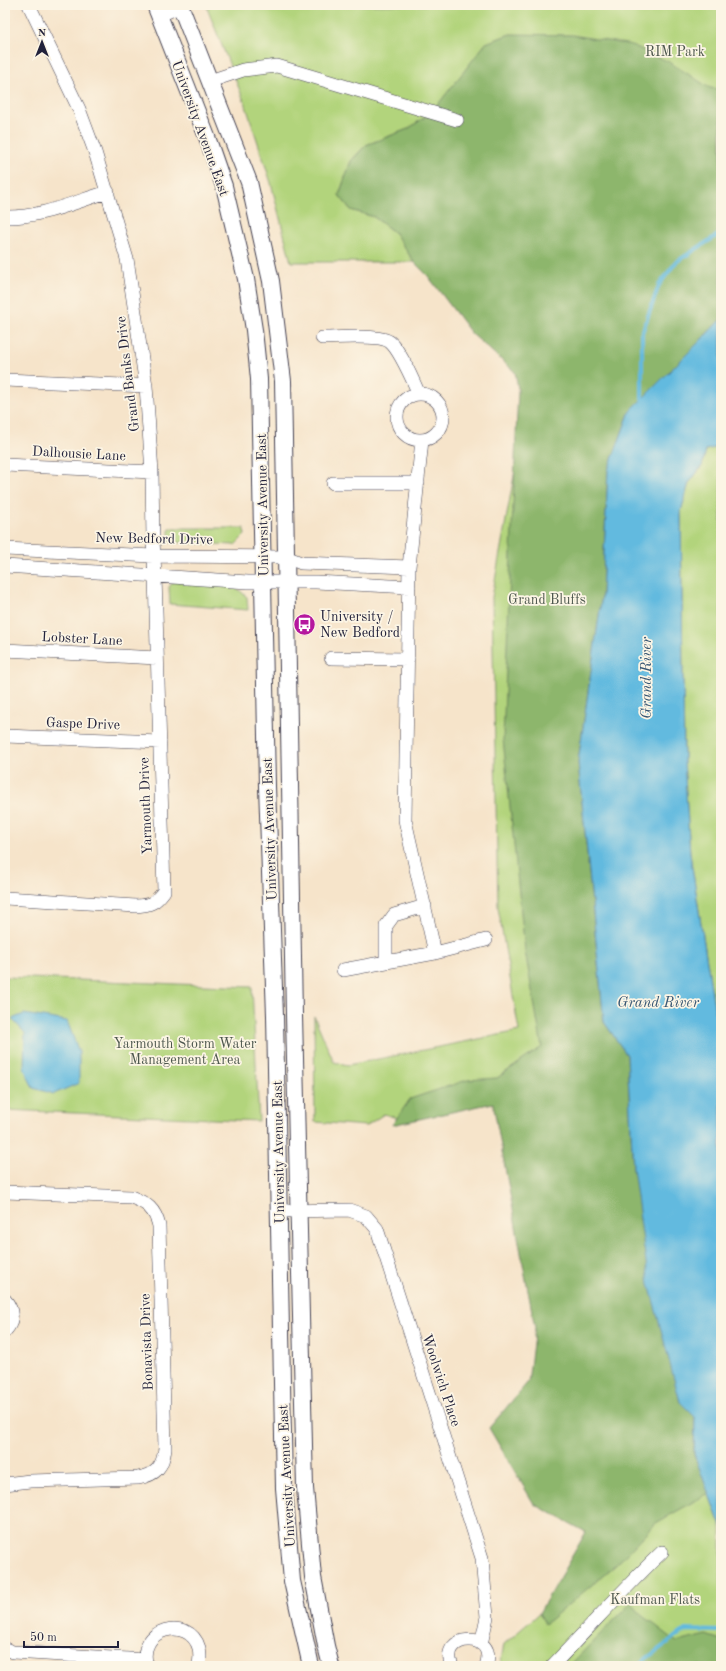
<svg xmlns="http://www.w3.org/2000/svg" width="726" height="1671" font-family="'Old Standard TT',serif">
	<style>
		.green { fill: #b2d47c; stroke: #6a7b5c }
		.forest { fill: #8db66c; stroke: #586c54 }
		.water { fill: #62badf; stroke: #426e8d }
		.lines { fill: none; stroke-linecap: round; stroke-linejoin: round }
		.stream { stroke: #62badf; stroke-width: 4 }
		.minor-casing { stroke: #423f50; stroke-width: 14 }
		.major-casing { stroke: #423f50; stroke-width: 18 }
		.minor { stroke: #fff; stroke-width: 13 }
		.major { stroke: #fff; stroke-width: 16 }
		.labels { text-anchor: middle; stroke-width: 3.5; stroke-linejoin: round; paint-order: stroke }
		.park-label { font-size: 14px; fill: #4d574e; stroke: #fcf5e5 }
		.street-label { font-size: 14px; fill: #22223b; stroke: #fcf5e5 }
		.poi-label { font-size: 14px; fill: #22223b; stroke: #fcf5e5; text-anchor: start }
		.water-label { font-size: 15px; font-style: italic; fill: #385774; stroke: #fcf5e5 }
	</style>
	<rect width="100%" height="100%" fill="#fcf5e5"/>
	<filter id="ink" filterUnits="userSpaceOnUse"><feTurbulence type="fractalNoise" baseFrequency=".025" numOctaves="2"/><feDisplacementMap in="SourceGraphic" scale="8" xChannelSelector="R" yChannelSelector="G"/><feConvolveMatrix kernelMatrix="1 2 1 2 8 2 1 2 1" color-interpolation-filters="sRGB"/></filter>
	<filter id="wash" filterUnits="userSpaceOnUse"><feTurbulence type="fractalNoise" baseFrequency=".012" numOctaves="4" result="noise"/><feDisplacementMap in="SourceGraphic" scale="16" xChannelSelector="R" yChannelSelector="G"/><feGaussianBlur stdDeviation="0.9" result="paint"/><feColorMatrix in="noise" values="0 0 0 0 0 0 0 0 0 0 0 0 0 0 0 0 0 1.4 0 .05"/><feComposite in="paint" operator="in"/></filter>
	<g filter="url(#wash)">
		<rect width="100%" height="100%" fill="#f6e4ca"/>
		<path class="green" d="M211 5H721V200L432 112 408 129 366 145 351 161 339 195 351 210 374 217 395 233 414 262H291L271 183 246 106 207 8Z
			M531 382 630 411 608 470 627 1055 400 1119 384 1114 366 1126 315 1122 314 1016 334 1062 348 1065 519 1031 498 907 492 597Z
			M721 436V1050L690 854 684 761 681 511 689 483 702 466 706 449 714 448Z
			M169 528H244L245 535 235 545 169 542Z
			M174 581 231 583 247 597 248 610 170 604 169 587Z
			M5 977 252 987 259 1121 5 1110Z
			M694 1454 721 1527V1666H500L504 1644 599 1562Z"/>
		<path class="forest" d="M510 34 572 35 632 45 669 62 710 88 721 89V319L700 341 630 411 608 470 602 595 578 762 604 1022 627 1055 633 1168 680 1402 695 1417 694 1454 709 1493 656 1523 617 1564 545 1624 539 1613 586 1532 534 1504 489 1428 528 1382 535 1328 493 1103 392 1125 410 1099 467 1080 497 1078 542 1047 525 951 503 739 518 389 515 372 471 333 428 276 414 262 395 233 374 217 351 210 339 195 351 161 366 145 408 129 432 112 486 43Z
			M631 1603 641 1614 677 1642 706 1635 721 1640V1666H569Z"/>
		<path class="water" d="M721 319V436L714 448 706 450 702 466 689 483 681 511 684 761 690 854 721 1050V1527L694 1454 695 1417 680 1402 649 1284 633 1168 627 1055 604 1022 578 762 602 595 608 470 630 411 700 341Z
			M24 1014 67 1021 79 1052V1083L54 1094 33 1088 24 1068 25 1033 12 1019Z"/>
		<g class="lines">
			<path class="stream" d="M642 399V333L659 285 676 262 721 233
				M636 1666 685 1630 721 1631"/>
		</g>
	</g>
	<g filter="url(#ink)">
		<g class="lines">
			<defs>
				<path id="minor" d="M160 15 183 5
					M210 81 243 70 277 66 457 120
					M5 217C40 218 74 202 108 192
					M322 338C336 338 380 334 390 342 400 350 413 381 419 394
					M5 380 146 386
					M397 417a23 23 0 1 1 46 0a23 23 0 1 1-46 0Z
					M422 440 409 567 405 820 435 953
					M5 465 152 472
					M333 483H418
					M5 549 153 556 286 557 301 563 409 567
					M5 566 248 582H316L409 587
					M5 650 157 658
					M331 658 408 659
					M5 736 160 742
					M5 898 136 906C151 905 155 903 164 891L155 576 153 540 152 472 146 386 127 259 95 152 79 109 29 5
					M386 962V926L394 915 425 906
					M343 970 435 953 486 940
					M5 1192 131 1197C147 1203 155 1209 159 1226L165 1448C163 1467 156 1475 138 1478L30 1481 5 1484
					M279 1211 349 1210 366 1216 377 1229 482 1558 487 1617 481 1644
					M5 1300C13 1309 14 1322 5 1331
					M5 1649 13 1652 145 1660
					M147 1666C135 1629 189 1614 199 1648 200 1654 201 1660 198 1666
					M452 1666C437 1633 499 1630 486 1666
					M552 1666C589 1628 624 1588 662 1552"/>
				<path id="major" d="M155 5 207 137 224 186 246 279 254 330 259 379 267 786 275 1016 284 1488 292 1581 311 1666
					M180 5 249 182 271 281 283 381 294 1015 305 1488 313 1577 326 1646 331 1666"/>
			</defs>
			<use href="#minor" class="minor-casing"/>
			<use href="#major" class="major-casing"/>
			<use href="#minor" class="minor"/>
			<use href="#major" class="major"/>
		</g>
	</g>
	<defs>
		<symbol id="bus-disc" viewBox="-11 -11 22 22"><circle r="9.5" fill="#b5179e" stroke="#fcf5e5"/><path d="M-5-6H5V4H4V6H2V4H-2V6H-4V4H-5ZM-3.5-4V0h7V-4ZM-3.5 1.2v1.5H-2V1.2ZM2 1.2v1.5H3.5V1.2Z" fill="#fff"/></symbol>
	</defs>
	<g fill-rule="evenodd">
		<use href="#bus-disc" x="292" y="612" width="25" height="25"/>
	</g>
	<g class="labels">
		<g class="park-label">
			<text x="675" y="56">RIM Park</text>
			<text x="547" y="604">Grand Bluffs</text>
			<text x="185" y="1048">Yarmouth Storm Water<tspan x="185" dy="16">Management Area</tspan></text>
			<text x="655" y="1604">Kaufman Flats</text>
		</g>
		<g class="street-label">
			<text transform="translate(201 128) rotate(70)" y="5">University Avenue East</text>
			<text transform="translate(127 374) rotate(-97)" y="5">Grand Banks Drive</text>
			<text transform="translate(79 453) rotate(3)" y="5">Dalhousie Lane</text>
			<text transform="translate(262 505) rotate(-91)" y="5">University Avenue East</text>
			<text transform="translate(154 538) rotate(1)" y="5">New Bedford Drive</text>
			<text transform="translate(82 638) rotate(3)" y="5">Lobster Lane</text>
			<text transform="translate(83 723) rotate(2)" y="5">Gaspe Drive</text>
			<text transform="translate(145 806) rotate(-92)" y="5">Yarmouth Drive</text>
			<text transform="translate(269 829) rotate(-92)" y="5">University Avenue East</text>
			<text transform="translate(278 1152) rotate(-91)" y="5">University Avenue East</text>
			<text transform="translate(146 1342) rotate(-92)" y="5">Bonavista Drive</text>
			<text transform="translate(442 1380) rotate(72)" y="5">Woolwich Place</text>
			<text transform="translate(286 1476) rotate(-93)" y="5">University Avenue East</text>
		</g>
		<g class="poi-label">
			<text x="320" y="621">University /<tspan x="320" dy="16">New Bedford</tspan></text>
		</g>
		<g class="water-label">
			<text transform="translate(646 678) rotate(-90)" y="5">Grand River</text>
			<text x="658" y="1007">Grand River</text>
		</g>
	</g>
	<rect width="726" height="1671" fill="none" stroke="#fcf5e5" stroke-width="20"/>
	<g transform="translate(42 42)" stroke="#fcf5e5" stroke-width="3" paint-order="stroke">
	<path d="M0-3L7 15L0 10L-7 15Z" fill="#22223b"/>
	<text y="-6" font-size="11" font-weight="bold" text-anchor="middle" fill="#22223b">N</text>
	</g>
	<path d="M24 1641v6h94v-6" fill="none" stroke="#22223b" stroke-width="2"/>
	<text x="30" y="1641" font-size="12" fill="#22223b" stroke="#fcf5e5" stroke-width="3" paint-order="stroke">50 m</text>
</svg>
